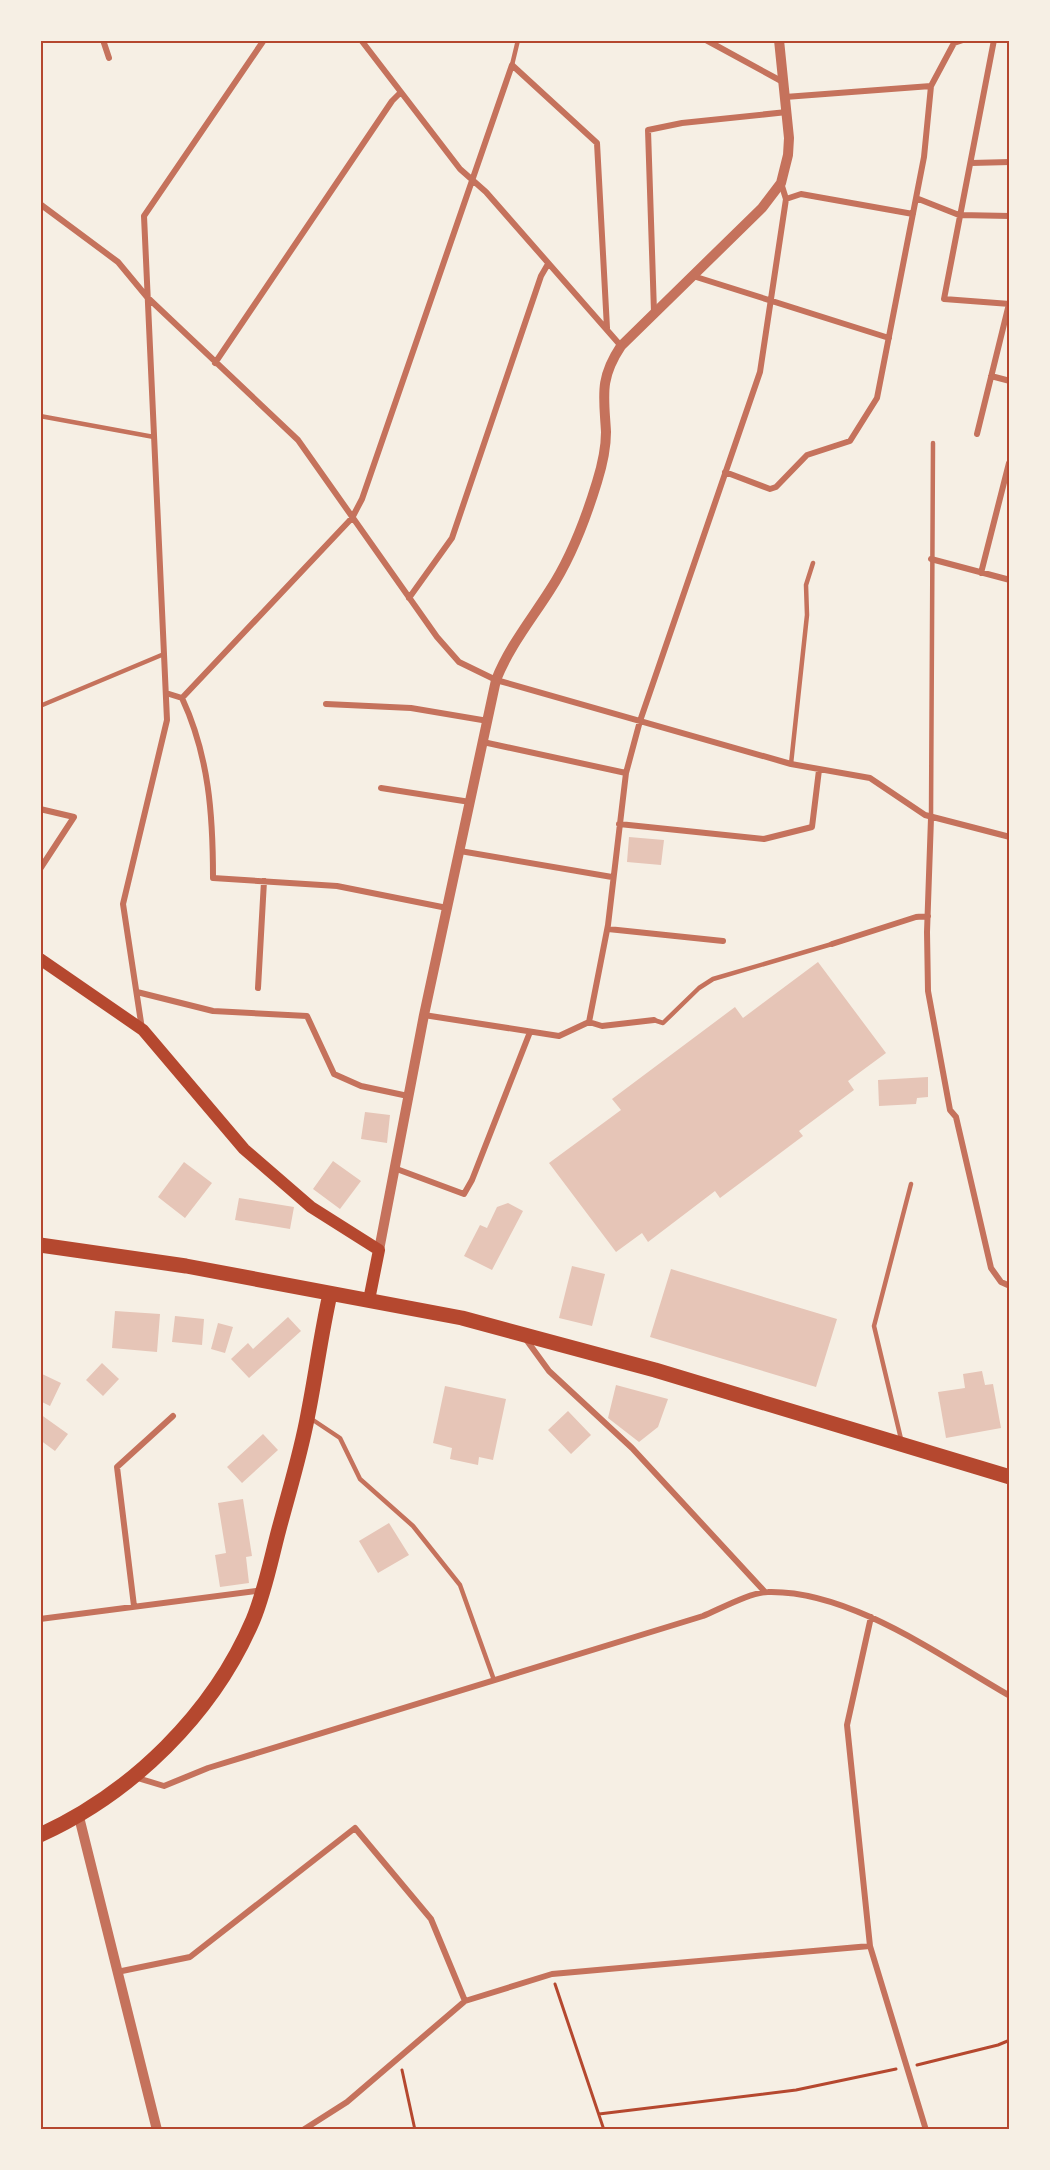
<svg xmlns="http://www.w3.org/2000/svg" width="1050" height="2170" font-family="'Sofia Sans Condensed',sans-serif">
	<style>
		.building { fill: #e6c5b7 }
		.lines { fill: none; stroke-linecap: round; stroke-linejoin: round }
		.path { stroke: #b5482f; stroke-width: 3 }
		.service { stroke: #c5725c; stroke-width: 4.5 }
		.minor { stroke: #c5725c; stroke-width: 6 }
		.tertiary { stroke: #c5725c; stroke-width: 10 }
		.secondary { stroke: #b5482f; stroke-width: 12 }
		.primary { stroke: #b5482f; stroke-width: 15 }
		.neatline { fill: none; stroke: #b5482f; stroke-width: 2 }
	</style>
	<rect width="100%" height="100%" fill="#f6efe4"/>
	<path class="building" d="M629 837 664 840 661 865 627 862Z
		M818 962 886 1053 848 1081 854 1090 799 1131 803 1136 720 1198 715 1191 648 1242 642 1233 616 1252 549 1163 621 1110 612 1099 735 1007 743 1018Z
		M928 1077V1097L917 1098 916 1104 879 1106 878 1080Z
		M365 1112 390 1115 387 1143 361 1139Z
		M333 1161 361 1181 340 1209 313 1189Z
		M184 1162 212 1183 185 1218 158 1197Z
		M239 1198 294 1207 290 1229 235 1220Z
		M508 1203 523 1211 492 1270 464 1256 480 1225 487 1228 497 1207Z
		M572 1266 605 1274 592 1326 559 1318Z
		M671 1269 837 1319 816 1387 650 1337Z
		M115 1311 160 1314 157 1352 112 1348Z
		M175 1316 204 1319 202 1345 172 1342Z
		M288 1317 301 1331 249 1378 231 1359 248 1343 253 1349Z
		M218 1323 233 1327 225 1353 211 1349Z
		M102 1363 119 1379 103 1396 86 1380Z
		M982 1371 985 1385 993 1384 1001 1428 946 1438 938 1392 965 1388 963 1374Z
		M40 1373 61 1383 50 1406 40 1401Z
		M616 1385 668 1399 658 1427 639 1442 608 1418Z
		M445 1386 506 1399 493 1460 479 1457 478 1465 450 1459 452 1448 433 1443Z
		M568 1411 591 1435 571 1454 548 1430Z
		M40 1414 68 1434 55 1451 40 1440Z
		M263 1434 278 1450 242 1483 227 1467Z
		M243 1499 252 1556 246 1557 249 1583 220 1587 215 1555 226 1553 218 1503Z
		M389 1523 409 1555 378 1573 359 1541Z"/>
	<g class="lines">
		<path class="path" d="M555 1984 604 2130
			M917 2065 998 2045 1010 2040
			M402 2070 415 2130
			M599 2114 796 2090 896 2069"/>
		<path class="service" d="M512 65 518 40
			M40 416 154 437
			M40 706 164 654
			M791 764 807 615 806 585 813 563
			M931 818 933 443
			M654 1020 663 1023 699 988 713 979 832 944
			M310 1418 340 1438 360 1479 413 1526 460 1585 494 1680
			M901 1439 874 1326 911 1184"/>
		<path class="minor" d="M103 40 109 58
			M361 40 460 169 486 192 621 346
			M706 40 783 82
			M994 40 944 299 1010 304
			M785 97 931 86
			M971 163 1010 162
			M916 198 959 215 1010 216
			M786 199 801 194 913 214
			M40 204 118 262 147 297 298 440 437 637 459 662 496 680 791 764 870 778 925 815 1010 837
			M693 276 889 338
			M654 312 648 130 682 123 787 112
			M215 363 392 101 400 93
			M991 376 1010 381
			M977 434 1009 304
			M725 472 770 489 776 487 807 455 850 441 877 398 924 157 931 86 954 43 963 40
			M931 559 1010 580
			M981 573 1009 463
			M409 598 452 538 541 276 548 264
			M166 693 182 698C209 756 213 815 213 878L337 886 447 908
			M182 698 352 518 362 499 512 65 597 143 607 328
			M326 704 411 708 488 721
			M483 742 626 773
			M381 788 470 802
			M40 809 74 817 40 869
			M931 818 927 932 928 991 950 1110 956 1117 991 1268 1001 1282 1010 1286
			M619 824 764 839 812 827 819 770
			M460 851 612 877
			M608 929 723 941
			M832 944 916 917 928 916
			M258 988 264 881
			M137 992 213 1011 307 1016 334 1074 361 1086 408 1096
			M424 1015 559 1036 589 1022 608 925 626 773 640 721 760 372 786 199 781 183
			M589 1022 602 1026 654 1020
			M142 1029 123 904 167 720 144 216 264 40
			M394 1168 464 1194 472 1180 530 1032
			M525 1338 549 1371 632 1448 765 1592
			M134 1606 117 1467 173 1416
			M871 1617 847 1725 870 1946 926 2130
			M40 1619 263 1590
			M134 1777 164 1786 208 1768 703 1616C720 1609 751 1592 768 1592 850 1590 940 1656 1010 1696
			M117 1972 190 1957 355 1828 431 1919 465 2001
			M303 2130 347 2102 465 2001 552 1974 870 1946"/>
		<path class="tertiary" d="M379 1250 424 1015 496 680C509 647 531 620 550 590 571 558 586 518 597 482 602 466 606 449 606 432 604 396 599 379 621 346L762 208 781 183 788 155 789 138 779 40
			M79 1817 157 2130"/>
		<path class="secondary" d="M40 959 143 1030 244 1149 311 1207 379 1250 369 1300"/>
		<path class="primary" d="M40 1245 186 1266 462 1318 655 1370 1010 1477
			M40 1835C132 1793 213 1714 253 1620 265 1591 271 1559 279 1529 289 1491 301 1453 308 1414 316 1374 321 1334 330 1294"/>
	</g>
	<rect width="1050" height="2170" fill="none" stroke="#f6efe4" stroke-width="84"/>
	<rect x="42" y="42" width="966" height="2086" class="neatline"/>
</svg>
